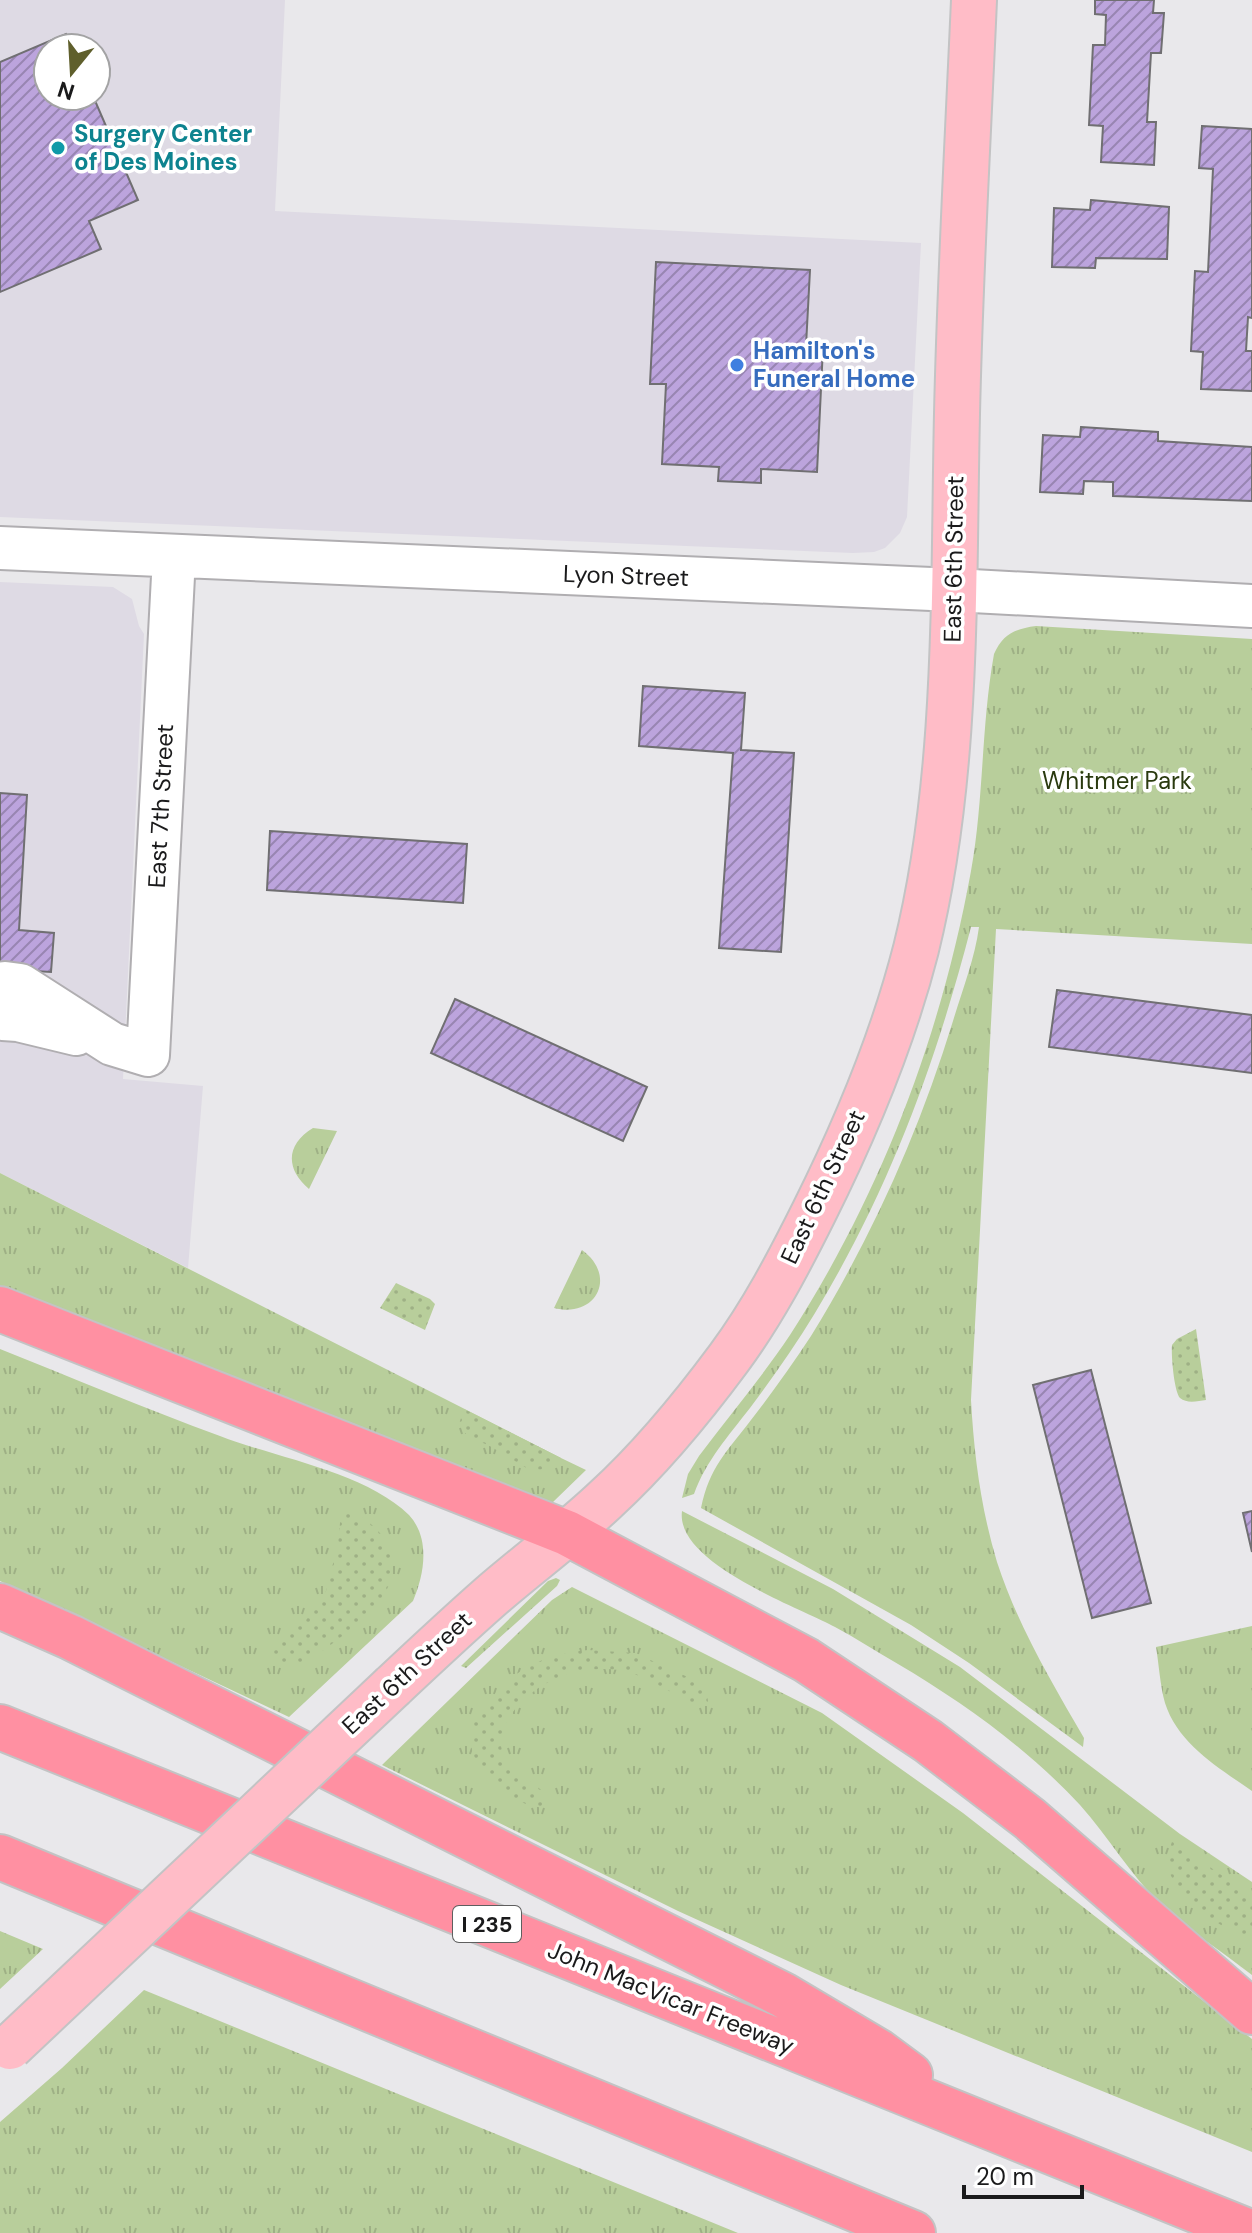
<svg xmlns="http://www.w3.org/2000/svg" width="1252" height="2233" font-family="'DM Sans',sans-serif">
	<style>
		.built { fill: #dedae4; fill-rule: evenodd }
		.grass { fill: url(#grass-tufts) }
		.garden { fill: url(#garden-dots) }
		.building { fill: url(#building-hatch); stroke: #706f72; stroke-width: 2 }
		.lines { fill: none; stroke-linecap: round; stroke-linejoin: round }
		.minor-casing { stroke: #b0aeb1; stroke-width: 46 }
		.major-casing { stroke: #c3c3c4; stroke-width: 48 }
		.highway-casing { stroke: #c3c3c4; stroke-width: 48 }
		.minor { stroke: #fff; stroke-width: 42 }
		.major { stroke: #ffbcc7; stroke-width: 44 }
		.highway { stroke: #ff90a2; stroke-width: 44 }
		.major-bridge-casing { stroke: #c3c3c4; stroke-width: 48; stroke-linecap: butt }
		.major-bridge { stroke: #ffbcc7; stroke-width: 44 }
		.culture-dot { fill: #0f9aa8; stroke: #fff; stroke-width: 3 }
		.shop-dot { fill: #3f7fe0; stroke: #fff; stroke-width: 3 }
		.labels { text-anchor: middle; stroke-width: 7; stroke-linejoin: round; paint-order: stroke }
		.shield { fill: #fff; stroke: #5f5f5f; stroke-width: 2 }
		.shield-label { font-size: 22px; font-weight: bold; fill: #1a1a1b }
		.culture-label { font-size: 24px; font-weight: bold; fill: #0d838f; stroke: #fff; text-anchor: start }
		.shop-label { font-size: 24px; font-weight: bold; fill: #366cbe; stroke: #fff; text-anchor: start }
		.street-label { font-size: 24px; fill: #1a1a1b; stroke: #fff }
		.park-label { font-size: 24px; fill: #2a3a0f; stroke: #fff }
	</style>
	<defs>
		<pattern id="grass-tufts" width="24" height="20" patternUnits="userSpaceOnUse" patternTransform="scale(2)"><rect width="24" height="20" fill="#b8ce9b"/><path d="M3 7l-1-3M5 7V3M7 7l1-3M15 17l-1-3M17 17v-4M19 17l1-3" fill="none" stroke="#9eb085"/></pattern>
		<pattern id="garden-dots" width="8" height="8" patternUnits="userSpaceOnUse" patternTransform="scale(2)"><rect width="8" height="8" fill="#b8ce9b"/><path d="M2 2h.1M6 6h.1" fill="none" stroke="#9eb085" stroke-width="1.8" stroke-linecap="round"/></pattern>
		<pattern id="building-hatch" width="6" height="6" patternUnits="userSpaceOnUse" patternTransform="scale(2)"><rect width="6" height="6" fill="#bca4dd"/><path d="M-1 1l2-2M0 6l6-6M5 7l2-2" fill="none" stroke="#9885b2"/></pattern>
	</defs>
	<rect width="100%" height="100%" fill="#e9e8eb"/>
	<path class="built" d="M0 0H285L275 211 921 243 907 517 900 533 885 548 874 552 853 553 0 517ZM48 48H96V96H48Z
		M0 582 113 587 132 599 139 626 144 634 123 1079 203 1086 188 1268 0 1173Z"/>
	<path class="grass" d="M1036 626 1252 639V944L996 929 971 1400C974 1455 981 1509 997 1562 1017 1624 1052 1683 1084 1738L1083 1747 969 1663 911 1625 701 1508C710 1466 726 1453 751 1420 772 1393 792 1365 811 1336 872 1237 919 1132 953 1021 962 991 975 958 979 927H971C935 1066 889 1190 815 1313 795 1346 773 1377 750 1408 729 1435 706 1461 694 1494L682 1498 688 1474 699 1456C729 1416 762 1377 790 1335 881 1194 941 1036 971 871 984 799 981 726 994 654 1003 634 1014 629 1036 626Z
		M313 1128 337 1131 309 1189C285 1169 286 1144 313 1128Z
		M0 1173 561 1458 586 1470 552 1503 544 1502 0 1287Z
		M582 1250C618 1276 596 1319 554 1308Z
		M0 1349C73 1378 146 1409 220 1436 277 1458 365 1472 409 1515 431 1539 424 1575 413 1601L289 1717 0 1581Z
		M682 1511 833 1589 960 1667 1180 1834 1252 1882V1975C1222 1952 1189 1930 1161 1904 1130 1875 1108 1836 1080 1805 1028 1749 964 1703 898 1664 877 1652 856 1638 835 1627 798 1607 675 1563 682 1511Z
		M556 1578 560 1580 557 1586 466 1668 461 1666 548 1581Z
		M572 1587 822 1713 963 1813 1252 2039V2152L841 1985 678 1911 382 1765 552 1600Z
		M1252 1626V1791C1219 1768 1178 1744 1165 1703 1160 1685 1159 1665 1156 1647Z
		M0 1931 43 1949 0 1989Z
		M144 1990 738 2233H0V2122L62 2068Z"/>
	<path class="garden" d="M396 1283 430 1299 435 1304 425 1330 380 1308Z
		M1196 1329 1206 1400C1198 1401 1187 1404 1180 1398 1174 1391 1171 1355 1172 1345L1177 1339Z
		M464 1409 561 1458 548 1469 530 1470 488 1445 468 1437 459 1424Z
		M349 1510C390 1530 408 1566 377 1605 362 1623 323 1650 304 1665H291L277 1661 272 1649 279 1640 306 1620 326 1591 338 1544 341 1513Z
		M588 1650 635 1653 692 1679 707 1692 708 1702 698 1706C673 1695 645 1674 619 1670 575 1664 529 1683 507 1721 503 1729 499 1742 502 1750 509 1770 530 1780 545 1793L543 1808C513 1803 485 1787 474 1756 470 1747 471 1733 471 1724 506 1676 528 1657 588 1650Z
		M1172 1841 1252 1896V1936C1225 1936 1166 1889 1167 1860 1167 1854 1171 1847 1172 1841Z"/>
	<path class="building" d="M1095 0H1154L1153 13H1164L1161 53H1151L1147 122H1156L1154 165 1101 162 1103 126 1089 125 1093 45H1105L1106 15 1095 14Z
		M66 34 72 48H48V96H93L138 200 89 221 101 249 0 292V62Z
		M1202 126 1252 129V318L1248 317 1246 351H1252V391L1201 389 1203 352 1191 351 1195 271 1208 272 1213 169 1199 168Z
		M1091 200 1169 207 1167 259 1096 258 1095 268 1052 267 1054 208 1090 210Z
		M656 262 810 270 806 346 823 347 817 472 761 469V483L718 481 719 467 662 464 666 384H650Z
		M1081 427 1158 432V441L1252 447V501L1113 496V482L1084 481 1083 494 1040 492 1043 435 1080 437Z
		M643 686 745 693 741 750 794 753 781 952 719 948 733 753 639 746Z
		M0 793 27 795 19 930 54 933 51 972 0 969Z
		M270 831 467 844 463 903 267 890Z
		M1057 990 1252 1015V1073L1049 1047Z
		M455 999 647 1087 623 1141 431 1053Z
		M1091 1370 1151 1603 1092 1618 1033 1385Z
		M1252 1511V1552L1243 1513Z"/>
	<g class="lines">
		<defs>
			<path id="minor" d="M0 548 954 590 1252 606
				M5 983 20 985 112 1044 148 1055 174 557
				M3 1019 18 1020 76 1034"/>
			<path id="major" d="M393 1686C425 1656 457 1626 490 1597 528 1564 569 1534 605 1500 651 1458 692 1408 729 1358 763 1312 789 1262 814 1212 856 1128 893 1039 916 949 959 775 953 591 957 414 960 276 968 138 974 0"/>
			<path id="highway" d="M0 1309 567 1533 806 1660 928 1741 1030 1819 1252 2012
				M0 1606 70 1637 783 1995 879 2052 910 2075
				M0 1727 1252 2233
				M0 1857 913 2233"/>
		</defs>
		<use href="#minor" class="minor-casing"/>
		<use href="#major" class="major-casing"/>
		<use href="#highway" class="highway-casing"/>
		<use href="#minor" class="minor"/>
		<use href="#major" class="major"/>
		<use href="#highway" class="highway"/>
		<defs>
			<path id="major-bridge" d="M10 2047 393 1686"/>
		</defs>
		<use href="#major-bridge" class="major-bridge-casing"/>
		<use href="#major-bridge" class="major-bridge"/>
	</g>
	<circle class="culture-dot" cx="58" cy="148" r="8"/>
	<circle class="shop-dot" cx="737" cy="365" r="8"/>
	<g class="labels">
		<rect class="shield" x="453" y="1906" width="68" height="36" rx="6"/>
		<g class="shield-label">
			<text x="487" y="1932">I 235</text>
		</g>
		<g class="culture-label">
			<text x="74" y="142">Surgery Center<tspan x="74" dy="28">of Des Moines</tspan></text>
		</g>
		<g class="shop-label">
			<text x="753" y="359">Hamilton's<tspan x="753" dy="28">Funeral Home</tspan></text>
		</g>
		<g class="street-label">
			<text transform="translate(954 559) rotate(-89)" y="8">East 6th Street</text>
			<text transform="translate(626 576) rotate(2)" y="8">Lyon Street</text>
			<text transform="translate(161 806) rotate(-87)" y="8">East 7th Street</text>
			<text transform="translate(823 1187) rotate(-65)" y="8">East 6th Street</text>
			<text transform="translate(407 1673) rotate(-43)" y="8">East 6th Street</text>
			<text transform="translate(671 1998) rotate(22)" y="8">John MacVicar Freeway</text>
		</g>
		<g class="park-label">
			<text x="1117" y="789">Whitmer Park</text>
		</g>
	</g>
	<g transform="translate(72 72) rotate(198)"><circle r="38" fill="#ffffff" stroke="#a3a3a4" stroke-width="2"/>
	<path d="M0-6L14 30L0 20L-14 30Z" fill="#5f5f2c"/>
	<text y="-12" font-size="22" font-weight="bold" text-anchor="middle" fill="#1a1a1b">N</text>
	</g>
	<path d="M964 2185v12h118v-12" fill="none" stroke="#1a1a1b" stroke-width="4"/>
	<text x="976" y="2185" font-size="24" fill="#1a1a1b" stroke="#ffffff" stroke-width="6" paint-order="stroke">20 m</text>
</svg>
